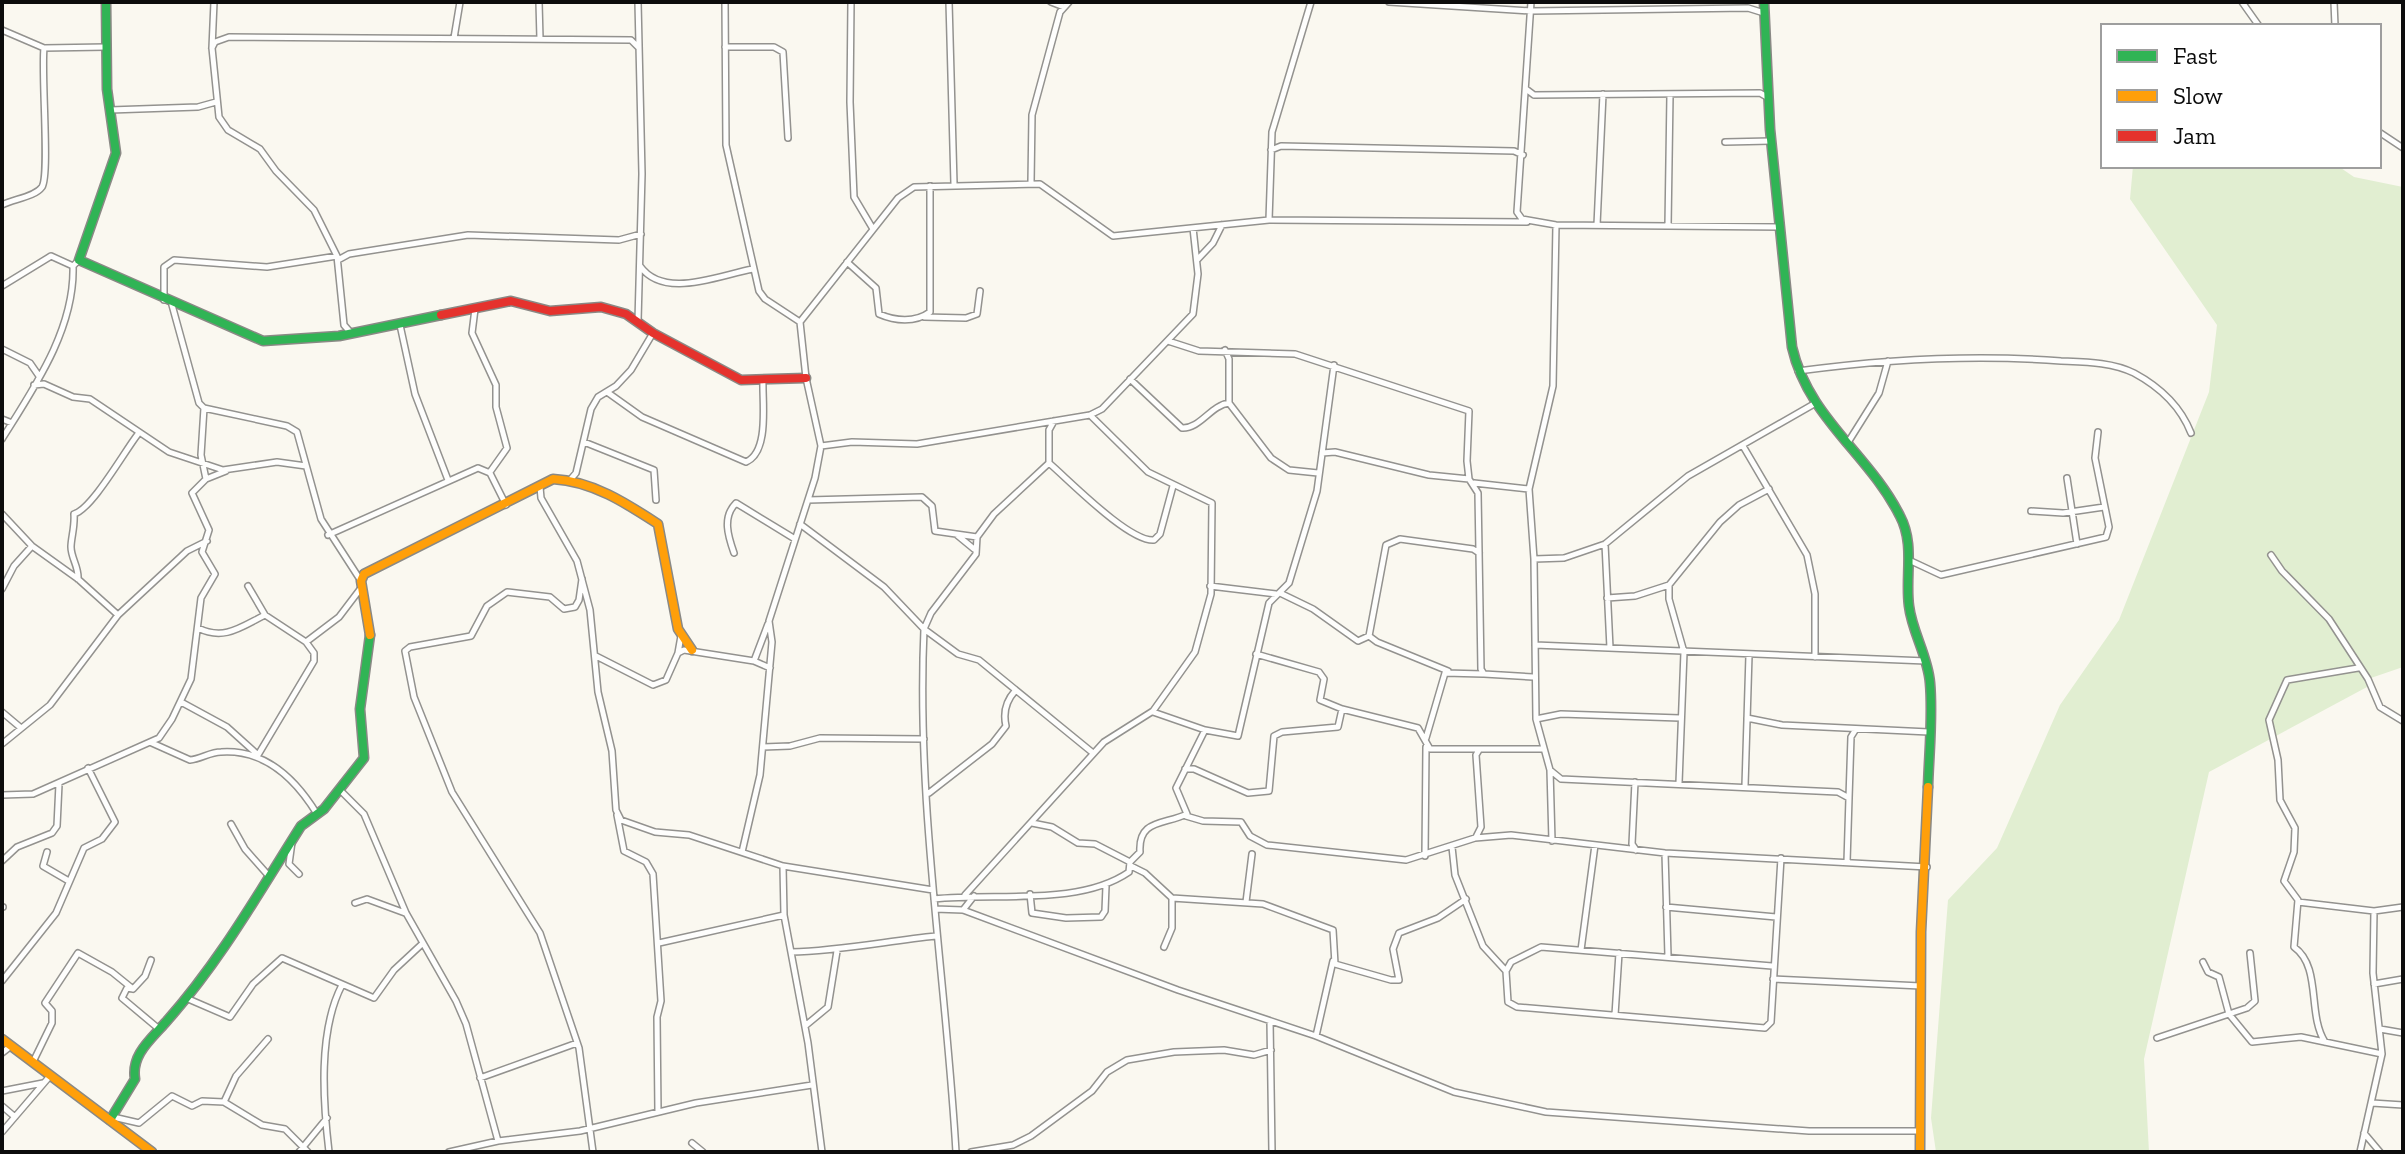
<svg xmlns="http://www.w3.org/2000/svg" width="2405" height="1154" font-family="'Zilla Slab',serif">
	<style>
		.green { fill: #e1eed1 }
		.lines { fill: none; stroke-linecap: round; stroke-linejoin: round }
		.street-casing { stroke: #93928f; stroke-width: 8 }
		.fast-casing { stroke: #8a8985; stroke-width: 11 }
		.slow-casing { stroke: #8a8985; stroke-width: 11 }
		.jam-casing { stroke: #8a8985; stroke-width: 11 }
		.street { stroke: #fefefd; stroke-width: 5 }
		.fast { stroke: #30b455; stroke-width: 8 }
		.slow { stroke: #ff9f0a; stroke-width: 8 }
		.jam { stroke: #e5322d; stroke-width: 8 }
	</style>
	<rect width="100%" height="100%" fill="#faf8f0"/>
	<path class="green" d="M2133 166H2338L2354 177 2403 187V667L2368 679 2367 687 2209 772 2144 1059 2149 1152H1936L1931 1118 1948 900 1997 848 2060 705 2119 620 2209 392 2217 325 2130 199Z"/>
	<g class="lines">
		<defs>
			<path id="street" d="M214 2 212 48 219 117 228 130 260 149 276 171 314 210 337 256 344 325 351 333
				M539 2 540 39
				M725 2 726 145 759 291 765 299 800 322 806 378 821 446 815 478 769 621 772 642 760 775 742 852
				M851 2 850 102 854 197 873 229
				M949 2 954 184
				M1051 2 1064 7
				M1389 2 1531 11 1748 8 1764 13
				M1531 2 1517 212 1522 219 1556 225 1780 227
				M2242 2 2259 26
				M2334 2 2335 26
				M2 30 44 48 106 47
				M454 38 460 2
				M725 47H774L783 52 788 138
				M212 48 215 42 229 37 631 40 638 47
				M1526 89 1534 95 1760 93 1767 97
				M110 110 198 107 216 102
				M2379 132 2403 148
				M1725 142 1771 141
				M1271 150 1281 146 1514 151 1523 155
				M1031 182 1032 115 1060 12 1069 2
				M2 205C13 199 35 197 42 187 50 175 41 73 44 48
				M1269 220 1272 132 1311 2
				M1556 225 1553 386 1529 489 1534 559 1536 719 1550 770 1561 779 1838 792 1849 798 1847 862
				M1597 225 1603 94
				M1668 226 1670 95
				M338 260 349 254 468 235 619 240 641 234
				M1197 260 1213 243 1222 225
				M847 262 876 288 879 314C895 321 915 323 930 312V186
				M640 266C664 300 719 275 753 269
				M2 286 51 256 73 266
				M164 300V267L174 260 267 267 337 256
				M172 305 199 403 204 408 287 426 297 432 321 519 361 581
				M475 309 472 333 496 385V407L507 448 490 472
				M924 317 966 318 977 314 980 291
				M638 321 642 174 638 2
				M800 322 898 198 914 187 1040 184 1113 236 1269 220 1527 222
				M400 325 415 394 448 480
				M1168 341 1199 351 1295 354 1469 411 1467 461 1469 479 1478 493 1481 669 1484 674 1533 677
				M2 349 30 363 39 376
				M1225 350 1229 359V403L1271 458 1289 470 1318 473
				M1798 371C1887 359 1972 354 2061 361 2085 362 2112 362 2134 373 2160 387 2180 405 2191 433
				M1130 379 1182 428C1200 429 1211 405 1229 403
				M34 385 44 384 73 397 90 399 169 452 223 470 277 462 306 466
				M607 392 642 417 746 462C770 452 762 401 763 380
				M2 419 12 423
				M2 439C34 388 75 329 73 266L79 260
				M584 442 654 470 656 500
				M1847 444 1879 393 1888 361
				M821 446 852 442 917 444 1090 415 1102 409 1193 314 1198 274 1193 228
				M1743 446 1807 555 1815 594V657
				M1322 453 1335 452 1429 475 1469 479
				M1049 463C1070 481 1129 542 1154 540L1160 534 1173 486
				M2067 478 2077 544
				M206 479 226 471
				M570 480 576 473 591 409 598 397 616 386 631 370 653 333
				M1474 483 1529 489
				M540 487 541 498 577 561 590 610 598 692 612 751 616 810 621 820 655 832 689 835 783 866 933 890
				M808 500 922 497 932 506 935 531 977 537
				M2031 511 2063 513 2104 507
				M2 514 32 546 78 579 118 615
				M800 524 884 587 924 629 958 654 979 660 1093 753
				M328 535 478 468 490 473 506 505
				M957 535 974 549
				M1605 544 1610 648
				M734 553C728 536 722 517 736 503L795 539
				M2271 555 2282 571 2329 619 2368 679 2380 707 2403 721
				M1534 559 1564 558 1605 544 1688 476 1814 404
				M1911 561 1941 575 2106 537 2109 527 2095 458 2098 432
				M78 579C79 567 71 558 71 547 71 538 75 527 74 514 92 509 124 452 138 434
				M582 579 579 600 575 607 564 609 550 597 507 592 487 606 471 636 410 647 405 651 414 697 452 792 540 933 579 1048 593 1152
				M1669 585V599L1684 652 1679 783
				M248 586 265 615
				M1210 586 1276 594
				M2 589 14 566 32 546
				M1280 593 1313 609 1358 641 1369 636
				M1607 598 1635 596 1669 585 1720 522 1739 505 1769 489
				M198 628C224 641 241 627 265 615L306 642 339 617 361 588
				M1535 645 1926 661
				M678 653 681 636
				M1256 654 1319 672 1324 679 1320 700 1342 709
				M596 656 653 685 666 680 678 653 684 650 754 661 770 668
				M754 661 768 624
				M1448 671 1377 642 1369 636 1386 545 1400 539 1473 549 1479 553
				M181 702 227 727 258 755 314 661V653L306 642
				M2 712 21 728
				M1153 712 1205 730
				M1747 718 1782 725 1929 732
				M1536 719 1561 714 1680 718
				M1426 738 1445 673 1483 674
				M152 743 190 760C201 759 210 752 221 752 265 749 295 778 317 814
				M2 744 50 705 118 615 187 551 207 541
				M763 747 790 746 820 738 924 739
				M1185 769H1194L1248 793 1269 791 1274 736 1282 732 1338 727 1342 709 1418 728 1430 749H1544
				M1550 770 1552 841
				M1635 782 1632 844 1636 850
				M1745 786 1749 655
				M340 790 364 814 406 913 456 1001 466 1024 498 1141 580 1131 696 1103 812 1085
				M929 793 992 744 1006 726C1003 713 1006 701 1015 691
				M2 795 33 794 159 738 172 719 191 679 201 598 215 574 202 552 209 530 192 493 206 479 201 455 204 408
				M1849 798 1851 737 1856 729
				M617 815 624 851 646 862 653 874 661 1001 657 1017 658 1112
				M1186 816 1203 821 1241 822 1250 836 1267 845 1406 860 1475 838 1511 835 1665 853 1927 867
				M1032 823 1052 827 1078 843 1095 844 1130 862
				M231 824 245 849 268 875
				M1476 837 1481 827 1476 755 1479 750
				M292 842 289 864 299 874
				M1452 847 1455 875 1483 946 1506 971
				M47 852 43 866 67 880
				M1665 853 1668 956
				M1425 856 1426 747
				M2 861 17 847 52 833 57 826 59 784
				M783 866 784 915 808 1043 822 1152
				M1131 866 1145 873 1172 898 1263 904 1333 930 1335 964 1391 980H1399L1393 949 1399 933 1438 918 1466 899
				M1030 894 1032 913 1066 918 1101 917 1105 911 1106 886
				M965 895 1104 742 1153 711 1195 652 1211 594 1212 503 1148 472 1090 415
				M934 899C994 892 1078 907 1129 872L1130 862 1140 852C1138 819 1164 825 1187 814L1176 788 1205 730 1238 736 1269 603 1289 583 1317 491 1334 365
				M1246 902 1252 854
				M2298 902 2374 911 2373 973 2382 1054
				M355 903 367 899 405 913
				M2 907H3
				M1666 907 1776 917
				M935 909 963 910 1178 990 1316 1036 1454 1092 1546 1112 1809 1131H1920
				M963 910 974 896
				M2374 911 2403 907
				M659 943 784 915
				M1164 947 1172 928V898
				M1581 950 1595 845
				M791 952C840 951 887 941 936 936
				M151 960 145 976 133 989 127 988 122 998 159 1029
				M2203 962 2208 972 2219 977 2229 1014 2247 1008 2255 1001 2250 953
				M1772 966 1541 947 1511 962 1506 971 1508 1002 1517 1007 1765 1028 1771 1022 1781 858
				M1773 979 1921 986
				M2 981 56 913 84 848 102 839 115 822 88 768
				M2374 984 2403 979
				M186 998 230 1017 253 984 282 958 374 998 394 970 422 944
				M1615 1015 1619 953
				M1270 1021 1272 1152
				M805 1026 828 1007 837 951
				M2380 1029 2403 1033
				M1316 1036 1333 961
				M2157 1038 2229 1014 2252 1042 2301 1037 2382 1054 2360 1152
				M2325 1042C2307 1014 2322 967 2294 947L2298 900 2284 881 2294 852 2295 828 2280 800 2278 760 2269 720 2287 680 2358 668
				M2 1053 11 1046
				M33 1062 52 1023V1011L45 1003 78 953 112 972 133 989
				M480 1078 577 1043
				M2 1091 43 1083
				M224 1102 236 1076 268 1039
				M2372 1103 2403 1105
				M2 1106 15 1117
				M113 1117 139 1123 172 1096 192 1106 202 1101 224 1102 262 1125 285 1129 308 1152
				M2 1132 50 1076
				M2364 1133 2380 1152
				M692 1143 703 1152
				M299 1152 327 1118
				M329 1152C323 1101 318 1031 342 985
				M449 1152 498 1141
				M956 1152C946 978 916 804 924 629L931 613 976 554 977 537 994 514 1049 463V430L1054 421
				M971 1152 1013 1145 1031 1136 1092 1091 1107 1072 1127 1060 1174 1052 1224 1050 1254 1055 1271 1050"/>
			<path id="fast" d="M106 2 107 89 116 153 79 260 263 341 339 336 441 315
				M1764 2 1770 129 1792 347C1808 418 1869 454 1900 516 1915 544 1905 576 1909 606 1912 632 1928 656 1930 683 1933 717 1929 753 1928 787
				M110 1120 135 1079C131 1055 150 1040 165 1023 219 963 258 894 301 826L324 809 364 758 360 709 370 635"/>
			<path id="slow" d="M370 635 361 581 364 574 553 479C592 481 626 503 658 524L678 629 692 650
				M2 1039 152 1152
				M1920 1152 1921 932 1928 787"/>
			<path id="jam" d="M441 315 511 301 550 311 601 307 626 314 653 333 741 380 806 378"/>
		</defs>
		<use href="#street" class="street-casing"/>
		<use href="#fast" class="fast-casing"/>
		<use href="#slow" class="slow-casing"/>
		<use href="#jam" class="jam-casing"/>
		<use href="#street" class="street"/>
		<use href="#fast" class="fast"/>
		<use href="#slow" class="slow"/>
		<use href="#jam" class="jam"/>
	</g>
	<rect width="2405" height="1154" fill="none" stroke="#0c0c0c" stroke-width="8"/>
	<rect x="2101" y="24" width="280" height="144" fill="#ffffff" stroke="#9e9e9e" stroke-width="2"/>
	<rect x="2117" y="50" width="40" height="12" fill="#30b455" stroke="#9e9e9e" stroke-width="2"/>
	<text x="2173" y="64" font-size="24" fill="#0c0c0c">Fast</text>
	<rect x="2117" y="90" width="40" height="12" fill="#ff9f0a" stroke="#9e9e9e" stroke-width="2"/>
	<text x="2173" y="104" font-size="24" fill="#0c0c0c">Slow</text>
	<rect x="2117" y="130" width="40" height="12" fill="#e5322d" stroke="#9e9e9e" stroke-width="2"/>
	<text x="2173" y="144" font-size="24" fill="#0c0c0c">Jam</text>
</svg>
